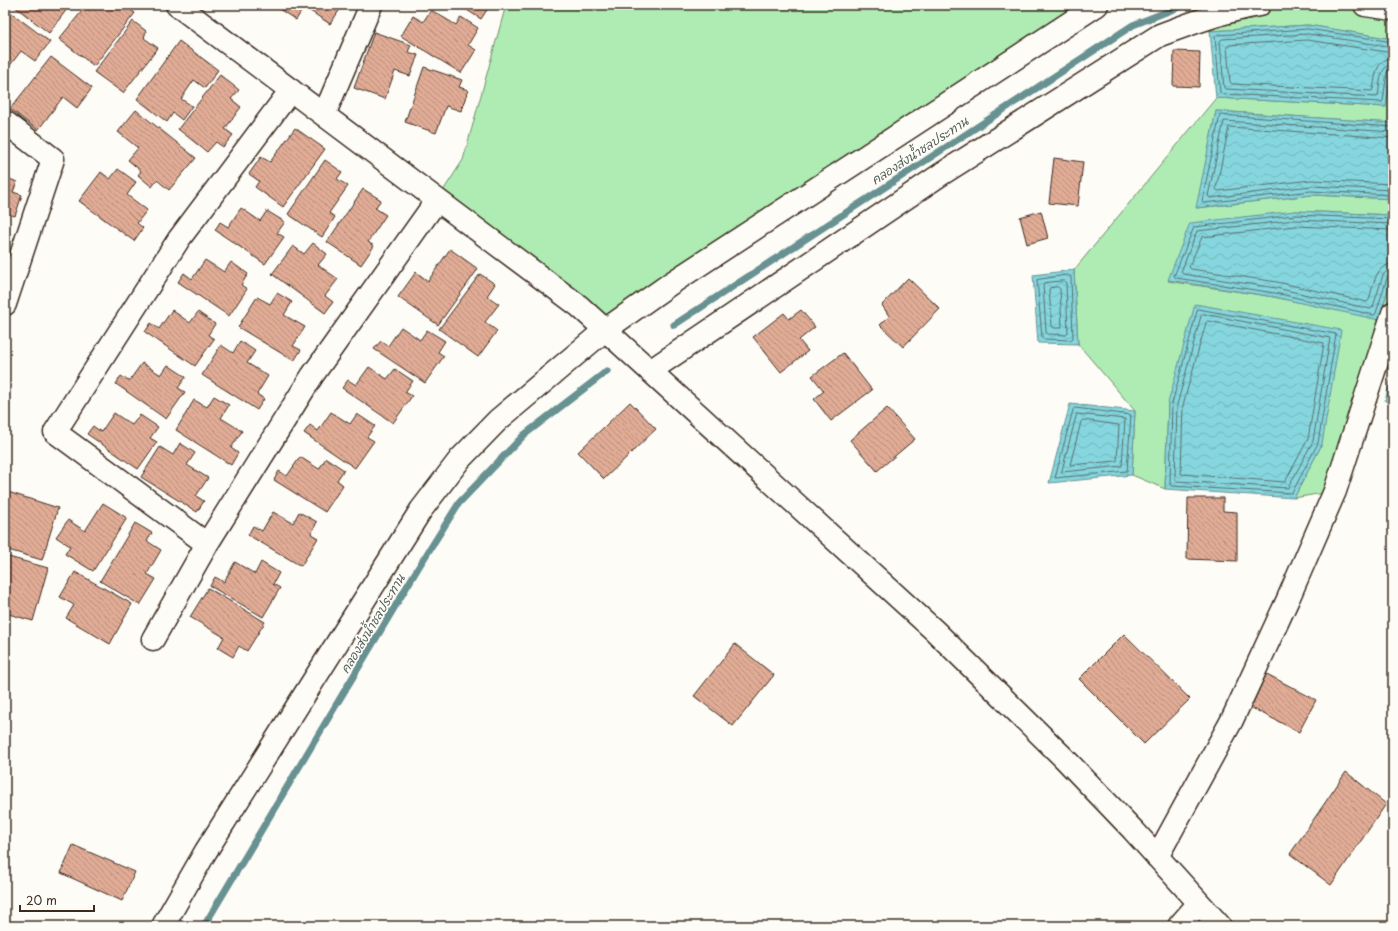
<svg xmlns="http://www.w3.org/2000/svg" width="1398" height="931" font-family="'Playpen Sans','Playpen Sans Thai',sans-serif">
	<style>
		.green { fill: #aeecb4; stroke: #748b69 }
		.water { fill: url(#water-waves); stroke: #679191 }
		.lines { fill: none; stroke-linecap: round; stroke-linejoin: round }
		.shore { stroke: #596f6b; stroke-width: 1 }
		.stream { stroke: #679191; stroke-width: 7 }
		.building { fill: url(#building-back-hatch); stroke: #3b2a1e }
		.minor-casing { stroke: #3b2a1e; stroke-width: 25 }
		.minor { stroke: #fdfcf7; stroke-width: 22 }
		.labels { text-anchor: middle; stroke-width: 3.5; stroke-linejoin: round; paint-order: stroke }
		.water-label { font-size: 12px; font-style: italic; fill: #515e58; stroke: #fdfcf7 }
	</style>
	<defs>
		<pattern id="water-waves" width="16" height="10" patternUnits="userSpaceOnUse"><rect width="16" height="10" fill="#85d6de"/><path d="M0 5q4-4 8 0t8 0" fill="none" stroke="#74b8be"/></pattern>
		<pattern id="building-back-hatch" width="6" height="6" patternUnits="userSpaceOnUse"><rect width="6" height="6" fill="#e1ac96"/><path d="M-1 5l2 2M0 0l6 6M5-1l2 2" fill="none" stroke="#b88c7a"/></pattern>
	</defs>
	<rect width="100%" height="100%" fill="#fdfcf7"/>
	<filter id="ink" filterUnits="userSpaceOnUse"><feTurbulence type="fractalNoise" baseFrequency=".025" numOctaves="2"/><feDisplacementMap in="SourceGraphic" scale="8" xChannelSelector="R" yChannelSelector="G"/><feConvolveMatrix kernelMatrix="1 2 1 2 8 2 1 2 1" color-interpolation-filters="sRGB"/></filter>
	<g filter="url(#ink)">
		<path class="green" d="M506 5H1097L605 330 437 200 463 160Z
			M1259 5H1365L1393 9V39L1308 25 1210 31 1197 21Z
			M1393 61V123L1216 111 1197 208 1312 195 1393 199V215L1295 211 1168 281 1274 297 1379 319 1393 273V313L1335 491 1294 498 1322 444 1168 403 1165 489 1132 475 1135 411 1078 344 1074 270 1216 98 1386 107Z"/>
		<path class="water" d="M1308 25 1393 39V61L1386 107 1216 98 1210 31Z
			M1216 111 1393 123V199L1312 195 1196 208Z
			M1295 211 1393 215V273L1379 320 1274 297 1168 280 1190 223Z
			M1074 270 1078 344 1038 343 1033 275Z
			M1195 304 1341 330 1322 444 1294 498 1165 489 1168 403Z
			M1393 370V404L1385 401Z
			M1070 404 1135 411 1132 475 1049 483Z"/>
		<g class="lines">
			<path class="shore" d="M1393 42 1308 29 1217 35 1215 37 1220 92 1222 94 1381 102 1383 101 1387 72 1389 70 1393 69
				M1393 47 1308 34 1222 39 1220 41 1224 88 1226 89 1377 97 1378 96C1380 85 1379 65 1393 64
				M1393 53 1307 40 1229 45 1227 47 1230 82 1232 84 1372 91 1373 89C1376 76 1375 59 1393 58
				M1393 127 1220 115 1202 201 1204 203 1311 191 1393 195
				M1393 132 1224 121 1208 196 1210 198 1311 186 1393 190
				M1393 138 1229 127 1216 189 1218 191 1311 180 1393 184
				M1393 219 1295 215 1194 227 1174 276 1176 278 1275 293 1374 315 1376 313 1387 278 1390 275H1393
				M1393 224 1295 220 1197 231 1181 272 1183 274 1276 288 1371 309 1373 307 1383 275 1387 271 1393 270
				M1393 230 1295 226 1202 237 1189 267 1191 269 1277 282 1367 302 1369 300C1373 287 1375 264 1393 264
				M1068 275 1071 277 1073 338 1071 340 1043 339 1042 337 1037 280Z
				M1064 281 1066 283 1068 333 1066 335 1048 334 1046 332 1043 284 1044 283Z
				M1058 287 1060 289 1062 327 1060 328H1054L1052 326 1049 290 1050 288Z
				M1198 309 1336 334 1318 443 1292 493 1171 486 1170 484 1172 404Z
				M1204 314 1330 338 1313 441 1288 488 1176 481 1175 480 1177 405 1201 316Z
				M1208 321 1324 343 1308 439 1285 482 1181 474 1183 405 1206 323Z
				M1075 408 1131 415 1127 471 1055 478 1073 410Z
				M1077 414 1125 419 1122 466 1062 472Z
				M1083 420 1119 425 1117 461 1070 465 1081 422Z"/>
			<path class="stream" d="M674 325 1133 25 1184 5
				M204 926 418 568 459 503 524 435 607 371"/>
		</g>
		<path class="building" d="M15 5H70L49 33 14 6Z
			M87 5H96L98 7 100 5H111L113 6 114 5H125L135 13 94 66 59 39Z
			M277 5H343L330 24 304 7 296 20 276 7Z
			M459 5H490L481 19Z
			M431 10 456 25 461 17 478 28 468 45 476 50 461 73 401 36 413 16 423 22Z
			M9 11 50 42 35 61 21 51 5 72V15Z
			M133 21 146 31 144 38 158 48 123 93 94 72Z
			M374 32 411 45 408 52 418 55 410 76 395 71 385 99 354 88Z
			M179 41 218 70 205 88 194 80 181 99 192 106 182 120 173 113 167 122 137 99Z
			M1174 51 1200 52 1199 87 1173 86Z
			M51 57 92 88 77 108 63 97 38 130 10 109Z
			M424 67 462 80 459 87 468 90 461 111 446 106 436 133 405 122Z
			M220 75 239 90 231 99 241 107 225 129 233 135 223 147 216 142 207 152 178 129Z
			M136 110 196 158 169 190 157 180 152 187 138 175 141 171 128 160 138 148 118 132Z
			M295 128 325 149 283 207 255 187 259 181 249 174 261 157 270 162Z
			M1054 158 1083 162 1078 206 1049 203Z
			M325 160 342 172 337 179 348 186 329 213 335 217 322 237 288 214Z
			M118 169 136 182 127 195 147 210 137 223 143 228 134 241 79 201 101 172 110 179Z
			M5 177 17 182 13 192 22 195 15 216 5 213Z
			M363 189 381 200 375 208 386 215 368 242 374 246 361 265 327 242Z
			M241 208 260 221 267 211 285 222 277 233 284 237 265 264 215 230 220 222 228 227Z
			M1041 211 1048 238 1027 244 1020 217Z
			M313 243 327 254 318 265 338 279 325 296 333 302 325 313 272 274 293 246 304 254Z
			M450 249 478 269 438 325 398 297 416 272 428 281Z
			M205 260 224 272 231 262 248 274 241 285 247 289 229 316 178 282 184 273 192 279Z
			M480 274 495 284 487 296 499 304 485 322 497 331 478 357 439 329Z
			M908 278 940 309 903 347 880 325 889 316 882 305Z
			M277 293 292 302 284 315 305 327 293 346 301 350 294 361 238 327 257 297 270 304Z
			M172 310 190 323 198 312 215 324 208 335 214 339 195 366 145 332 151 323 159 329Z
			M801 310 815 327 799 340 808 351 781 372 753 337 784 313 789 319Z
			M401 327 420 340 427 330 445 341 438 352 444 356 425 383 374 349 381 341 388 346Z
			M240 341 255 351 247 363 268 376 257 394 264 399 257 410 202 375 221 345 233 353Z
			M843 353 872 390 831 421 814 399 824 391 812 376Z
			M142 363 161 375 168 365 186 377 178 388 185 392 166 419 116 384 121 376 129 381Z
			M369 367 387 379 395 369 413 381 405 392 412 396 393 423 342 388 348 380 356 385Z
			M214 396 229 405 221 418 242 431 231 448 238 453 231 465 176 430 194 400 207 407Z
			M630 402 656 429 604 479 578 452Z
			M887 408 915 439 877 471 850 440Z
			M331 412 350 424 357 414 375 426 367 437 374 441 355 468 304 433 310 425 318 431Z
			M114 413 132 425 140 415 158 427 150 438 157 442 138 469 87 434 93 426 101 432Z
			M180 443 195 453 187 465 208 478 196 496 204 501 197 512 141 477 160 447 173 455Z
			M300 457 319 469 326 458 344 470 337 480 343 485 325 512 274 480 279 471 287 476Z
			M5 491 58 508 42 560 5 549Z
			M1188 498H1223V511L1237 512V561L1187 559Z
			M103 503 127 518 93 571 65 554 70 546 56 537 68 520 85 531Z
			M273 512 293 523 299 512 317 522 311 534 318 538 301 566 248 535 253 526 262 531Z
			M135 523 152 533 147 541 161 550 147 574 156 579 140 605 100 581Z
			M5 556 48 568 33 621 5 613Z
			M235 562 255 574 261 562 279 573 273 584 280 588 263 617 210 586 215 577 224 582Z
			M75 572 132 604 110 644 66 618 74 605 60 597Z
			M208 588 265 622 247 651 239 646 233 657 218 648 224 637 190 617Z
			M1124 634 1190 699 1144 744 1079 679Z
			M735 644 774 675 733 726 694 696Z
			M1263 672 1316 700 1299 732 1246 705Z
			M1346 772 1386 804 1331 885 1290 854Z
			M73 845 135 872 122 901 61 873Z"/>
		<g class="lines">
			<defs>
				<path id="minor" d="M177 5 579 306 935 631 1065 759 1133 830 1220 926
					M1365 5 1393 9
					M324 115 371 5
					M5 122 53 159 5 304
					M650 371 940 175 1160 35C1192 23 1225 11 1259 5
					M207 544 55 432 179 239 291 90
					M153 639 207 544 312 376 437 200
					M1157 857 1232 720 1288 599 1335 491 1393 313
					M163 926 206 851 421 510 460 459 498 420 605 330 670 284 1097 5
					M1179 926 1199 903"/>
			</defs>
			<use href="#minor" class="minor-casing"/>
			<use href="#minor" class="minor"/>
		</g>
	</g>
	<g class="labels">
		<g class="water-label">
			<text transform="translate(920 151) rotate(-33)" y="4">คลองส่งน้ำชลประทาน</text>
			<text transform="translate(373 624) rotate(-59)" y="4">คลองส่งน้ำชลประทาน</text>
		</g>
	</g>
	<rect width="1398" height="931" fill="none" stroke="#fdfcf7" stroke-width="20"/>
	<rect x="10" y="10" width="1378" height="911" fill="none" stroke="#3b2a1e" stroke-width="1.5" filter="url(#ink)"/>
	<path d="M20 905v6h74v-6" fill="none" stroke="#3b2a1e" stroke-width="2"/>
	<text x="26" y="905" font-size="12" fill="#3b2a1e" stroke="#fdfcf7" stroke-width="3" paint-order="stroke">20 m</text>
</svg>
